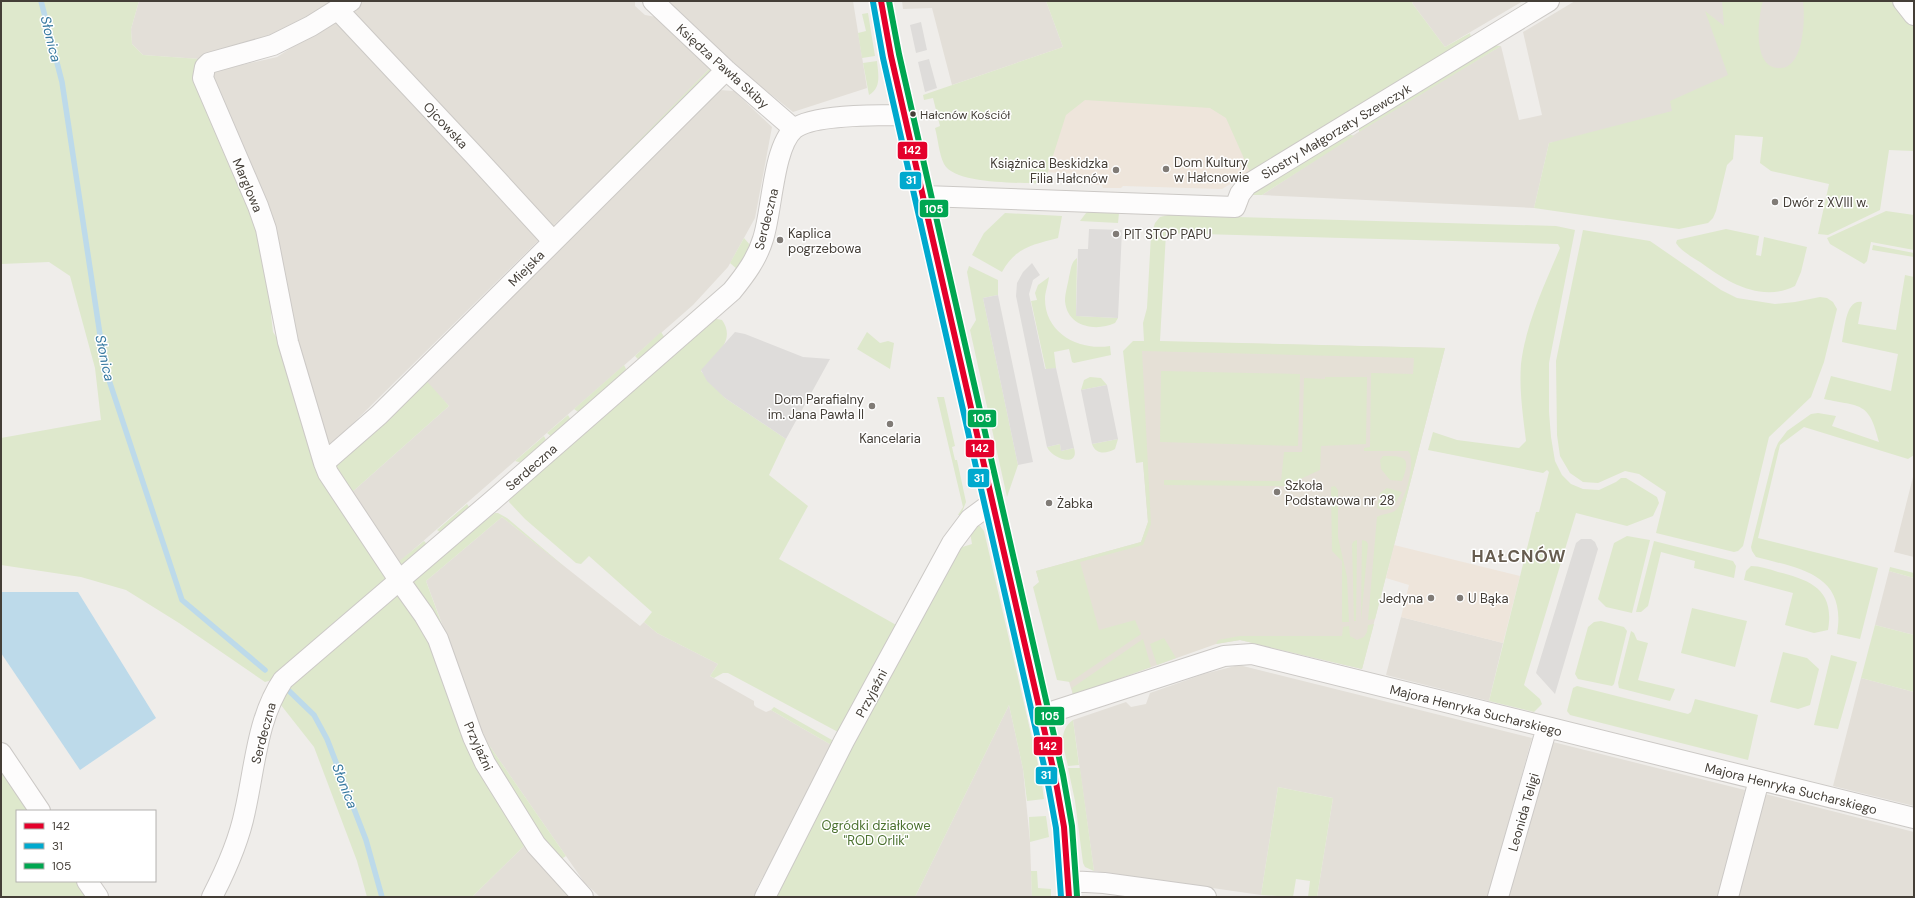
<svg xmlns="http://www.w3.org/2000/svg" width="1915" height="898" font-family="'DM Sans',sans-serif">
	<style>
		.residential { fill: #e3dfd8 }
		.commercial { fill: #eee5db }
		.education { fill: #e5e0d6 }
		.green { fill: #dee8cc }
		.parking { fill: #dedcda }
		.water { fill: #bddaea }
		.lines { fill: none; stroke-linecap: round; stroke-linejoin: round }
		.stream { stroke: #bddaea; stroke-width: 5.5 }
		.minor-casing { stroke: #ccc9c6; stroke-width: 22 }
		.minor { stroke: #fdfcfc; stroke-width: 20 }
		.bus-1-casing { stroke: #fff; stroke-width: 9 }
		.bus-2-casing { stroke: #fff; stroke-width: 9 }
		.bus-3-casing { stroke: #fff; stroke-width: 9 }
		.bus-1 { stroke: #e4002b; stroke-width: 6 }
		.bus-2 { stroke: #00a9ce; stroke-width: 6 }
		.bus-3 { stroke: #00a651; stroke-width: 6 }
		.bus-dot { fill: #443e37; stroke: #fff; stroke-width: 1.5 }
		.poi-dot { fill: #807b76; stroke: #fff; stroke-width: 1.5 }
		.labels { text-anchor: middle; stroke-width: 3; stroke-linejoin: round; paint-order: stroke }
		.bus-label { font-size: 12px; fill: #443e37; stroke: #fff; text-anchor: start }
		.street-label { font-size: 13px; fill: #443e37; stroke: #fff }
		.poi-label { font-size: 13px; fill: #443e37; stroke: #fff; text-anchor: start }
		.park-label { font-size: 13px; fill: #4b712f; stroke: #fff }
		.water-label { font-size: 14px; font-style: italic; fill: #3779a0; stroke: #fff }
		.district-label { font-size: 17px; font-weight: bold; letter-spacing: 1px; fill: #665c4f; stroke: #fff }
		.line-badge { stroke: #fff; stroke-width: 1.5 }
		.badge-label { font-size: 11px; text-anchor: middle; font-weight: bold; fill: #fff }
	</style>
	<rect width="100%" height="100%" fill="#efedea"/>
	<path class="residential" d="M139 1H336L287 34 200 59 143 55 132 44 131 29Z
		M364 1H635V6L645 15 656 17 711 67 619 162 551 228 348 12Z
		M667 1H853L867 88 793 112 754 81Z
		M902 1H1046L1063 47 952 85 932 8 903 9Z
		M1414 1H1523L1445 47 1412 3Z
		M1575 1H1834L1817 103 1549 143 1534 208 1262 195 1386 114 1501 46 1519 120 1542 115 1523 32Z
		M336 19 541 238 328 448 210 72 277 57Z
		M719 90 734 91 772 127 755 218 728 267 693 305 397 564 350 494 449 406 423 379Z
		M1914 473V557L1894 552Z
		M502 517 640 626 644 622 657 633 718 664 710 676 754 701V705L756 707 766 712 771 710 833 746 791 828H789L757 888 756 897H600L584 882 482 735 457 664 426 581Z
		M1889 571 1914 578V635L1875 625Z
		M1401 617 1503 643 1489 701 1386 675Z
		M1239 665 1532 738 1488 897H1317L1333 798 1278 787 1261 895 1094 871 1073 720 1126 702 1131 707 1146 704 1150 693 1204 674Z
		M1861 678 1914 692V806L1833 786Z
		M1009 705 1023 769 1030 842 1032 897H915Z
		M1553 742 1745 790 1718 897H1508Z
		M1765 794 1914 832V897H1738Z
		M527 843 573 897H472Z"/>
	<path class="commercial" d="M1236 34 1250 172 1222 189 1123 186 1121 188H1103L1102 185 1078 184V174L980 168 949 87 1063 47Z
		M1394 545 1520 576 1503 643 1401 617 1409 585 1386 578Z"/>
	<path class="education" d="M1133 341 1445 348 1362 669 1240 640 1216 644 1073 695 1036 571 1141 542 1148 522Z"/>
	<path class="green" d="M1 1H139L131 29 132 44 143 55 200 59 254 207 275 302 271 315 273 332 289 357 317 458 389 575 388 583 279 678 265 682 179 623 126 590 81 577 1 565V438L101 420 95 368 70 276 49 262 1 264Z
		M1046 1H1414L1412 3 1445 47 1470 33 1471 38 1250 172 1226 118 1210 108 1085 100 1066 115 1044 184C1021 182 955 185 944 164 939 154 938 139 935 128L940 126 933 98 924 100 923 95 1063 47Z
		M1722 1H1763C1758 17 1752 67 1778 68 1782 68 1786 68 1789 65 1804 55 1805 17 1803 1H1891L1914 27V151L1889 150 1880 210 1828 235 1818 234 1829 184 1771 171 1760 163 1763 137 1735 135 1733 159 1727 165 1716 211 1713 218 1708 223 1679 229 1534 208 1549 143 1672 111 1670 101 1728 75 1705 11 1724 26Z
		M868 13 875 56 862 58 858 33 866 31 862 14Z
		M1490 45 1501 46 1359 132V124Z
		M877 61C878 73 882 88 869 95L863 63Z
		M711 67 710 71 685 96 683 105 612 174 605 175Z
		M1346 133 1354 136 1262 195H1252L1251 192Z
		M1092 210 1116 212 1119 213 1118 223 1080 221 1086 213Z
		M1886 211 1914 215V250L1871 242 1867 261 1864 264 1830 244 1827 238Z
		M1005 213 1062 216 1058 238C1032 245 1016 247 1002 272L972 255 984 233Z
		M1168 215 1556 226 1575 230 1549 363V412L1551 437 1555 461 1562 475 1571 484 1583 489 1599 490 1616 482 1621 478H1626L1657 497 1659 503 1653 516 1627 526 1576 513 1524 685 1540 699 1542 704 1534 712 1489 701 1536 512H1539L1549 472 1547 470 1543 473 1428 450 1433 432 1457 440 1519 448 1526 441C1523 415 1519 390 1521 364 1526 323 1544 286 1560 248L1558 244 1166 233 1160 341 1445 348 1375 619 1368 620 1377 517C1383 513 1391 515 1397 509 1405 501 1417 459 1408 451H1364V448L1370 447 1371 373 1413 374 1414 358 1142 351 1151 524 1143 545 1080 562 1099 630 1135 620 1141 634 1070 682 1057 680 1033 587 1039 582 1036 571 1141 542 1148 522 1143 462 1136 463 1123 351 1133 341H1144L1143 323 1147 308 1151 235 1155 223 1160 217Z
		M1726 229 1759 236 1756 255 1761 256 1764 237 1807 247 1801 272 1795 286C1761 303 1727 282 1700 262 1692 257 1681 251 1676 243L1677 240Z
		M1583 230 1650 241 1721 290 1737 298 1775 304 1795 302 1820 297 1827 298 1833 302 1837 309 1824 362 1811 397 1769 437 1743 546 1738 551 1734 552 1656 533 1666 492 1639 474 1625 471 1598 483 1583 482 1570 473 1560 456 1557 435 1556 361Z
		M563 237 567 238 424 378 449 406 350 494 397 563 424 541 430 547 408 566 398 569 373 534 332 470 333 463 535 267Z
		M744 238 751 246 738 270 730 263Z
		M1873 245 1914 253V257L1872 250Z
		M1077 258 1076 316 1118 318 1115 323C1096 332 1067 327 1065 301 1065 293 1068 284 1069 277 1071 269 1071 262 1077 258Z
		M969 266 998 280V295L983 298 1018 465 1007 497 970 330 976 320 967 272Z
		M1905 275 1914 277V455L1908 459 1804 427 1780 445 1758 538 1878 568 1860 639 1837 634C1847 574 1801 569 1756 557L1752 551 1751 547 1775 450 1778 443 1787 431 1811 414 1818 413 1836 416 1832 426 1879 442C1869 401 1861 407 1824 399L1831 376 1891 391 1898 354 1842 342C1845 330 1845 299 1862 302L1858 324 1896 330Z
		M1049 277C1048 285 1045 292 1045 299 1045 334 1080 351 1110 346L1111 355 1074 363 1072 362 1069 349 1054 352 1056 368 1046 370 1031 301 1037 300 1035 293 1038 285Z
		M712 318 722 320C737 341 714 356 701 371L725 398 786 439 769 475 808 506 779 559 898 626 838 732 728 673H723L714 678 710 676 718 664 657 633 644 622 652 612 589 556 581 564 576 563 525 519 509 502 510 496Z
		M661 332 665 338 640 361 635 356Z
		M867 332 880 343 888 341 894 343 890 369 857 349Z
		M624 365 628 373 581 414 574 409Z
		M1161 371 1300 374 1298 446 1160 442Z
		M1090 377 1101 378 1107 385 1081 390 1084 380Z
		M1325 377H1367L1366 444 1321 446 1320 470 1285 486 1164 485V480L1281 481 1284 452H1302L1304 378 1325 379Z
		M937 397H944L955 446 952 447 955 460H957L966 502 961 515H958L963 507Z
		M568 415 572 422 553 438 547 433Z
		M544 436 547 442 522 463 515 461Z
		M1118 439 1115 449C1106 454 1096 455 1092 444Z
		M1060 444 1061 451 1074 448C1080 467 1053 460 1047 447Z
		M1383 456C1406 456 1411 457 1402 481L1390 480 1381 469 1380 460Z
		M1335 486 1338 490V537L1347 577 1349 622H1342V561L1332 551 1331 487Z
		M1387 488 1402 492 1396 502 1390 509 1382 510 1377 508 1380 493Z
		M467 504 471 510 443 534 437 530Z
		M495 513H498L507 518 566 568 502 517 426 581 476 718 414 587V580L473 523 485 521Z
		M975 524 980 526 984 531 1041 777 1044 799 1027 801 1023 769 1009 705 915 897H773L956 549 972 544 970 532Z
		M1627 536 1650 540 1632 613 1606 607 1598 599 1614 543Z
		M1357 540 1356 621H1354L1352 544 1354 541Z
		M1362 540 1366 541 1368 544 1361 620Z
		M1654 541 1733 561 1736 566 1734 578 1694 568 1695 561 1661 552 1648 606 1641 612H1636Z
		M1751 566C1760 566 1769 569 1778 572 1811 580 1835 590 1828 630L1814 633 1785 625 1793 593 1744 580 1746 571Z
		M1890 567 1914 573V578L1889 571Z
		M397 592 421 623 527 843 472 897H367L357 861 314 747 277 700 280 693Z
		M1692 608 1747 621 1735 667 1681 653Z
		M1601 621 1624 627 1627 631 1614 684 1612 686 1578 679 1575 674 1588 627 1594 622Z
		M1374 624 1362 669 1240 640 1216 644 1218 640 1240 636H1342L1343 627 1349 626 1350 636 1357 640 1364 637 1367 632 1368 625Z
		M1875 625 1914 635V692L1861 678Z
		M1631 631 1634 633 1637 640 1648 643 1638 680 1675 689 1670 701 1619 688 1618 683Z
		M1164 638 1176 658 1157 665 1150 644Z
		M1143 639 1151 667 1073 695 1072 688Z
		M1783 652 1807 658 1819 669 1810 705 1798 709 1770 702Z
		M1831 655 1857 662 1838 729 1814 725Z
		M1577 686 1688 714 1691 712 1695 699 1758 715 1748 760 1570 715 1567 711 1573 688Z
		M774 707 832 740 835 743 833 746 771 710Z
		M1073 720 1079 765 1068 766C1064 749 1057 731 1073 720Z
		M482 735 566 856 558 861 500 775Z
		M1 764 32 811H17V881H78L89 897H1Z
		M1068 768H1080L1094 871 1085 867 1083 863 1075 801Z
		M1278 787 1333 798 1317 897H1308L1310 881 1296 879 1293 897 1261 895Z
		M1046 816 1049 837 1030 842 1029 817Z
		M1031 871H1037L1038 888 1051 889V897H1032Z"/>
	<path class="parking" d="M921 22 927 50 916 53 910 25Z
		M929 59 937 88 925 92 918 62Z
		M1089 229 1122 230 1118 318 1076 316 1078 249H1088Z
		M1032 263 1040 275 1033 280 1029 294 1045 369 1056 368 1074 448 1061 451 1060 444 1047 447 1016 296 1017 283 1023 272Z
		M998 295 1033 462 1018 465 983 298Z
		M735 332 745 334 803 357 830 359 786 439 725 398 707 381 701 370Z
		M1107 385 1118 439 1092 444 1081 390Z
		M1581 539H1591L1595 542 1598 549 1555 694 1536 673 1576 543Z"/>
	<path class="water" d="M1 592H78L156 718 80 770 1 653Z"/>
	<g class="lines">
		<path class="stream" d="M41 1 62 82 105 368 182 600 265 670
			M286 688 314 715 327 739 366 840 382 897"/>
		<defs>
			<path id="minor" d="M351 1 311 26 273 45 209 63 205 67 203 78 258 206 266 229 288 342 324 463 328 473 399 580 424 615 438 639 473 737 485 763 536 845 583 897
				M653 1 726 70 794 129
				M881 1 891 56 1055 777 1064 827 1069 897
				M1903 1 1914 15
				M338 10 475 156 553 241
				M924 196 1235 207 1240 194 1247 185 1549 1
				M324 463 379 415 726 70
				M1042 715 1224 656 1252 654 1914 818
				M1 753 40 811
				M87 881 98 897
				M1069 881 1104 883 1206 897
				M212 897C226 870 239 841 245 811 255 767 257 718 283 680L492 501 732 291C745 275 757 259 763 239 772 212 773 147 794 129 812 114 880 115 905 115
				M765 897 844 741 952 543 970 519 993 502
				M1498 897 1547 727
				M1728 897 1759 780"/>
		</defs>
		<use href="#minor" class="minor-casing"/>
		<use href="#minor" class="minor"/>
		<defs>
			<path id="bus-1" d="M881 1 891 56 1055 777 1064 827 1069 897"/>
			<path id="bus-2" d="M873 2 883 58 1047 779 1056 828 1061 897"/>
			<path id="bus-3" d="M889 1 899 54 1063 775 1072 826 1077 896"/>
		</defs>
		<use href="#bus-1" class="bus-1-casing"/>
		<use href="#bus-2" class="bus-2-casing"/>
		<use href="#bus-3" class="bus-3-casing"/>
		<use href="#bus-1" class="bus-1"/>
		<use href="#bus-2" class="bus-2"/>
		<use href="#bus-3" class="bus-3"/>
	</g>
	<circle class="bus-dot" cx="913" cy="114" r="3.5"/>
	<g class="poi-dot">
		<circle cx="1166" cy="169" r="4"/>
		<circle cx="1116" cy="170" r="4"/>
		<circle cx="1775" cy="202" r="4"/>
		<circle cx="1116" cy="234" r="4"/>
		<circle cx="780" cy="240" r="4"/>
		<circle cx="872" cy="406" r="4"/>
		<circle cx="890" cy="424" r="4"/>
		<circle cx="1277" cy="492" r="4"/>
		<circle cx="1049" cy="503" r="4"/>
		<circle cx="1431" cy="598" r="4"/>
		<circle cx="1460" cy="598" r="4"/>
	</g>
	<g class="labels">
		<g class="bus-label">
			<text x="920" y="119">Hałcnów Kościół</text>
		</g>
		<g class="street-label">
			<text transform="translate(723 66) rotate(42)" y="5">Księdza Pawła Skiby</text>
			<text transform="translate(446 125) rotate(47)" y="5">Ojcowska</text>
			<text transform="translate(1336 131) rotate(-31)" y="5">Siostry Małgorzaty Szewczyk</text>
			<text transform="translate(248 185) rotate(67)" y="5">Marglowa</text>
			<text transform="translate(766 219) rotate(-76)" y="5">Serdeczna</text>
			<text transform="translate(526 268) rotate(-45)" y="5">Miejska</text>
			<text transform="translate(531 467) rotate(-41)" y="5">Serdeczna</text>
			<text transform="translate(871 693) rotate(-62)" y="5">Przyjaźni</text>
			<text transform="translate(1476 710) rotate(14)" y="5">Majora Henryka Sucharskiego</text>
			<text transform="translate(263 733) rotate(-75)" y="5">Serdeczna</text>
			<text transform="translate(479 746) rotate(66)" y="5">Przyjaźni</text>
			<text transform="translate(1791 788) rotate(14)" y="5">Majora Henryka Sucharskiego</text>
			<text transform="translate(1523 812) rotate(-74)" y="5">Leonida Teligi</text>
		</g>
		<g class="poi-label">
			<text x="1174" y="167">Dom Kultury<tspan x="1174" dy="15">w Hałcnowie</tspan></text>
			<text x="1108" y="168" text-anchor="end">Książnica Beskidzka<tspan x="1108" dy="15">Filia Hałcnów</tspan></text>
			<text x="1783" y="207">Dwór z XVIII w.</text>
			<text x="788" y="238">Kaplica<tspan x="788" dy="15">pogrzebowa</tspan></text>
			<text x="1124" y="239">PIT STOP PAPU</text>
			<text x="864" y="404" text-anchor="end">Dom Parafialny<tspan x="864" dy="15">im. Jana Pawła II</tspan></text>
			<text x="890" y="443" text-anchor="middle">Kancelaria</text>
			<text x="1285" y="490">Szkoła<tspan x="1285" dy="15">Podstawowa nr 28</tspan></text>
			<text x="1057" y="508">Żabka</text>
			<text x="1423" y="603" text-anchor="end">Jedyna</text>
			<text x="1468" y="603">U Bąka</text>
		</g>
		<g class="park-label">
			<text x="876" y="830">Ogródki działkowe<tspan x="876" dy="15">"ROD Orlik"</tspan></text>
		</g>
		<g class="water-label">
			<text transform="translate(51 39) rotate(76)" y="5">Słonica</text>
			<text transform="translate(105 358) rotate(78)" y="5">Słonica</text>
			<text transform="translate(345 786) rotate(69)" y="5">Słonica</text>
		</g>
		<g class="district-label">
			<text x="1519" y="562">HAŁCNÓW</text>
		</g>
	</g>
	<g class="line-badge">
		<rect x="897" y="141" width="31" height="19" rx="4" fill="#e4002b"/>
		<rect x="899" y="171" width="23" height="19" rx="4" fill="#00a9ce"/>
		<rect x="919" y="199" width="30" height="19" rx="4" fill="#00a651"/>
		<rect x="967" y="409" width="30" height="19" rx="4" fill="#00a651"/>
		<rect x="965" y="439" width="30" height="19" rx="4" fill="#e4002b"/>
		<rect x="967" y="468" width="23" height="20" rx="4" fill="#00a9ce"/>
		<rect x="1034" y="706" width="31" height="20" rx="4" fill="#00a651"/>
		<rect x="1033" y="736" width="30" height="20" rx="4" fill="#e4002b"/>
		<rect x="1035" y="766" width="23" height="19" rx="4" fill="#00a9ce"/>
	</g>
	<g class="badge-label">
		<text x="912" y="154">142</text>
		<text x="911" y="184">31</text>
		<text x="934" y="213">105</text>
		<text x="982" y="422">105</text>
		<text x="980" y="452">142</text>
		<text x="979" y="482">31</text>
		<text x="1050" y="720">105</text>
		<text x="1048" y="750">142</text>
		<text x="1046" y="779">31</text>
	</g>
	<rect width="1915" height="898" fill="none" stroke="#443e37" stroke-width="4"/>
	<rect x="16" y="810" width="140" height="72" fill="#ffffff" stroke="#b4b2af"/>
	<rect x="24" y="823" width="20" height="6" fill="#e4002b" stroke="#b4b2af"/>
	<text x="52" y="830" font-size="12" fill="#443e37">142</text>
	<rect x="24" y="843" width="20" height="6" fill="#00a9ce" stroke="#b4b2af"/>
	<text x="52" y="850" font-size="12" fill="#443e37">31</text>
	<rect x="24" y="863" width="20" height="6" fill="#00a651" stroke="#b4b2af"/>
	<text x="52" y="870" font-size="12" fill="#443e37">105</text>
</svg>
